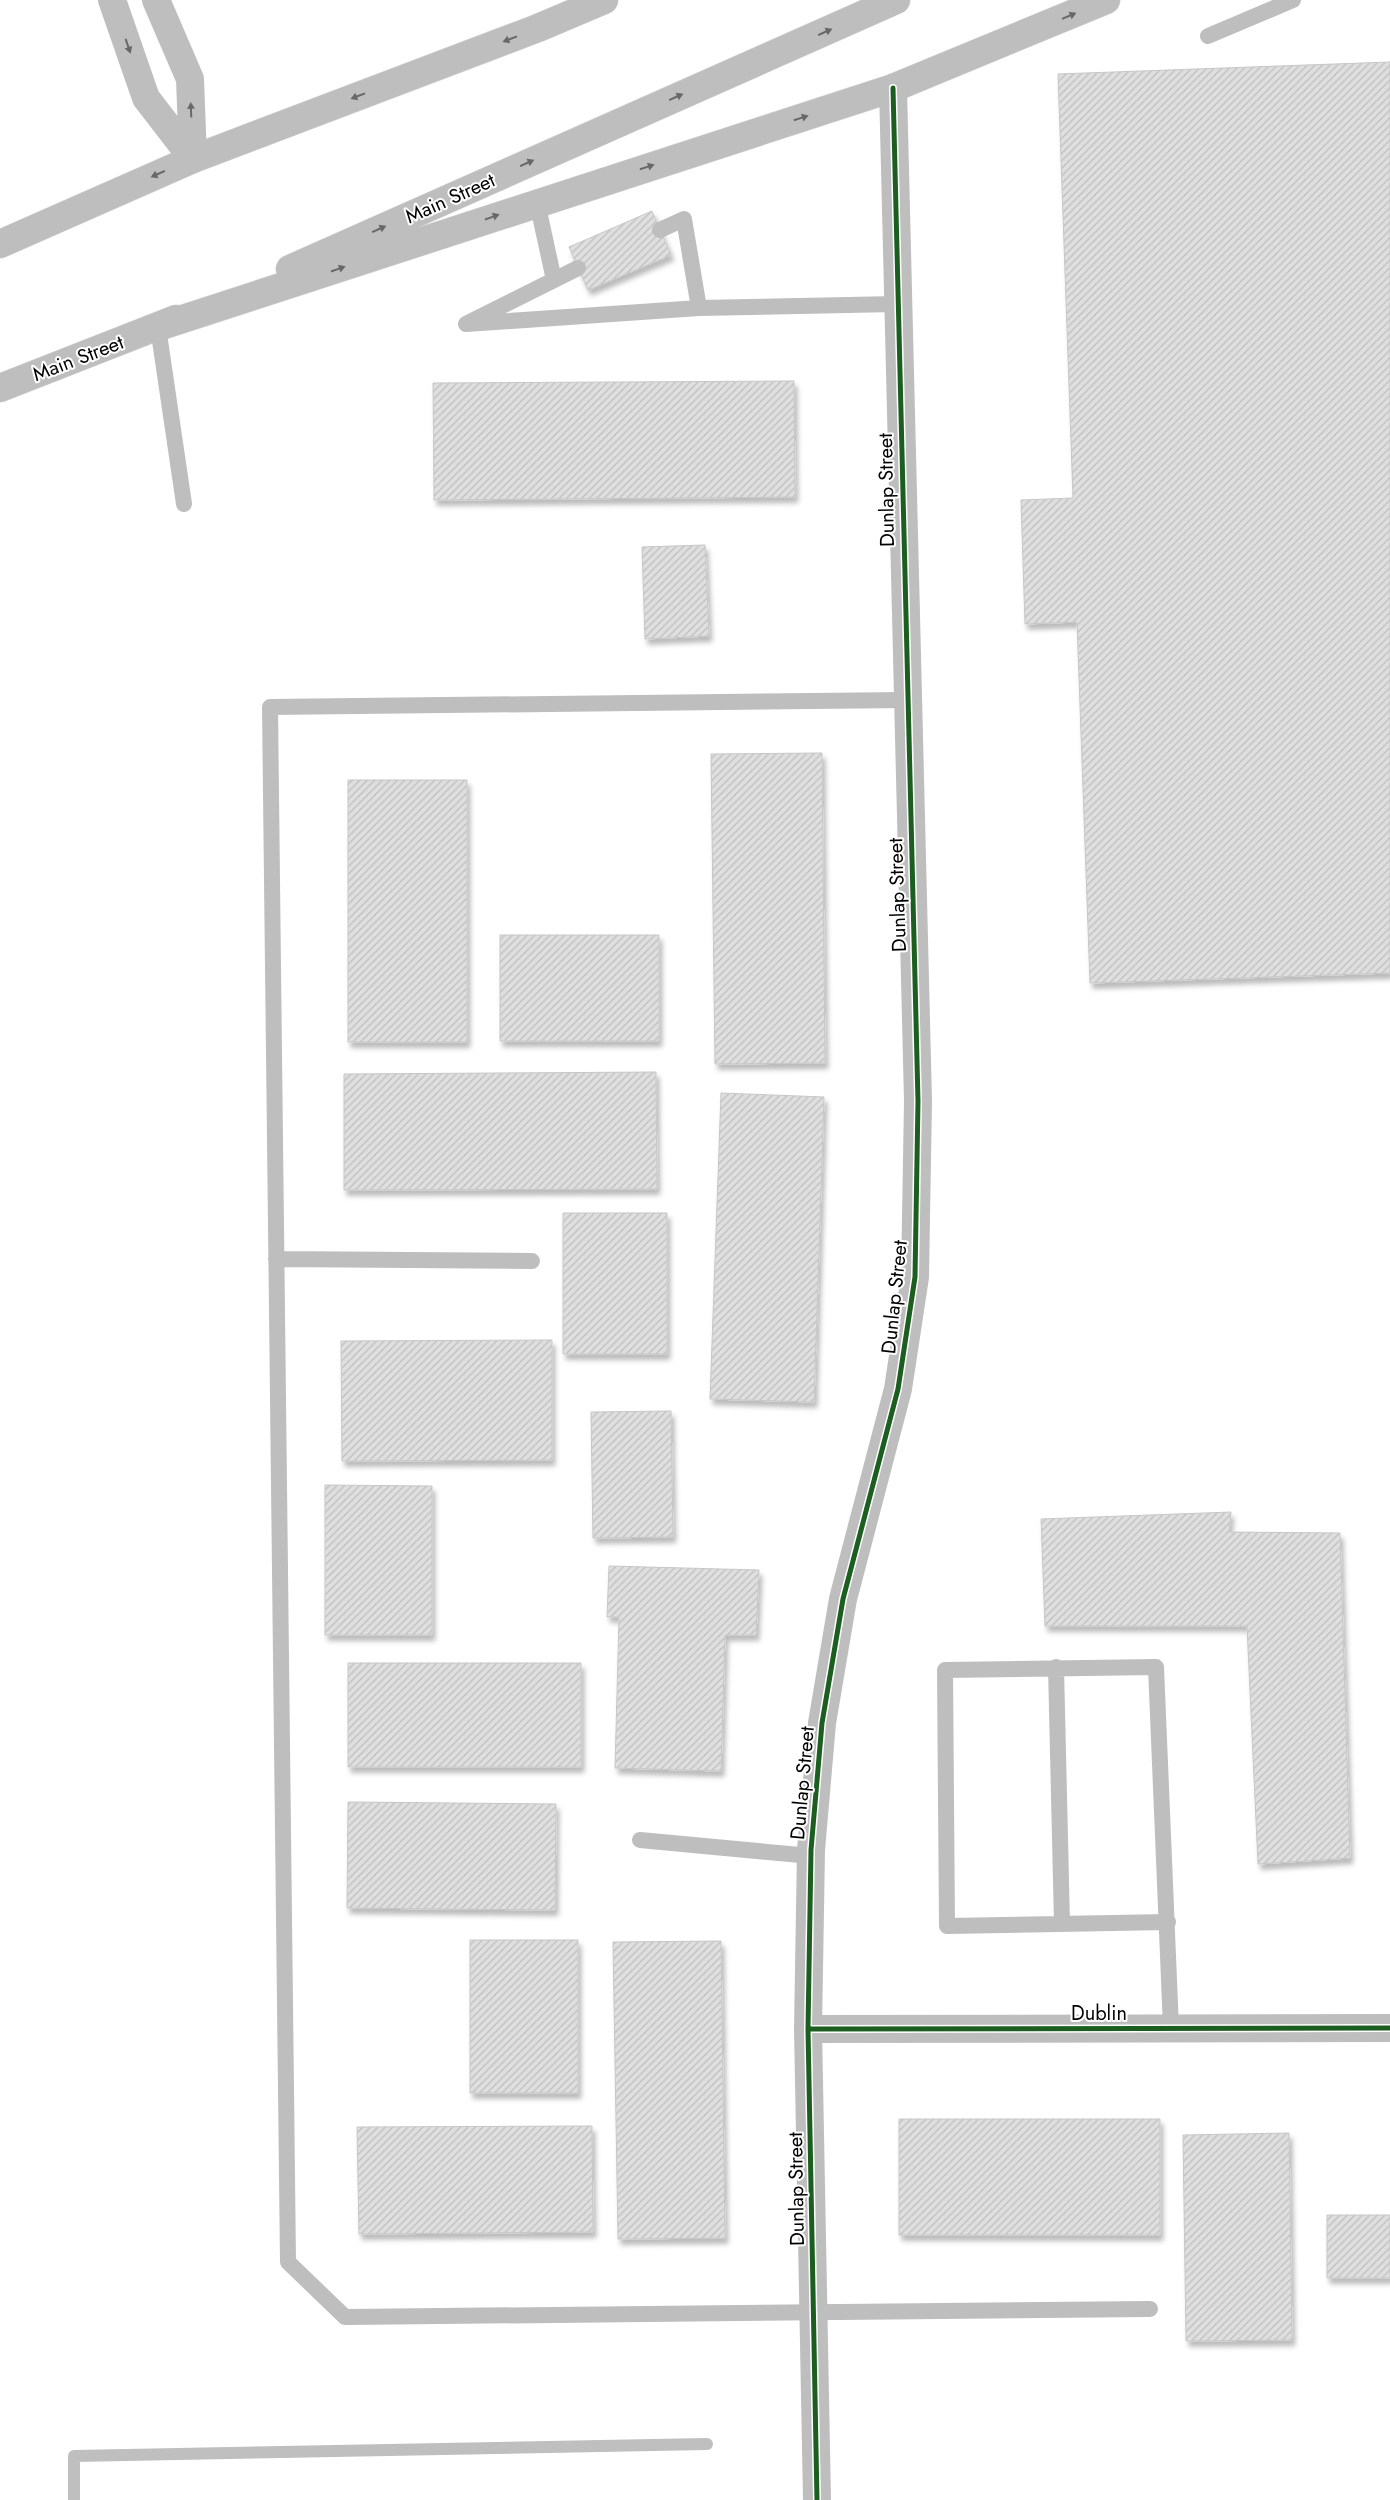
<svg xmlns="http://www.w3.org/2000/svg" width="1390" height="2500" font-family="Jost,sans-serif">
	<style>
		.lines { fill: none; stroke-linecap: round; stroke-linejoin: round }
		.stream { stroke: #bfbfbf; stroke-width: 12 }
		.building { fill: url(#building-hatch); stroke: #c7c7c7; filter: url(#shadow) }
		.highway-casing { stroke: #dbdbdb; stroke-width: 29 }
		.lane { stroke: #bebebe; stroke-width: 16 }
		.street { stroke: #bebebe; stroke-width: 28 }
		.highway { stroke: #bebebe; stroke-width: 28 }
		.cycleway-casing { stroke: #fff; stroke-width: 8 }
		.cycleway { stroke: #1b5e20; stroke-width: 5 }
		.oneway { fill: #686868 }
		.labels { text-anchor: middle; stroke-width: 4; stroke-linejoin: round; paint-order: stroke }
		.street-label { font-size: 20px; fill: #000; stroke: #fff }
	</style>
	<defs>
		<pattern id="building-hatch" width="6" height="6" patternUnits="userSpaceOnUse" patternTransform="scale(1.25)"><rect width="6" height="6" fill="#dfdfdf"/><path d="M-1 1l2-2M0 6l6-6M5 7l2-2" fill="none" stroke="#bebebe"/></pattern>
		<filter id="shadow"><feDropShadow dx="3" dy="5.5" stdDeviation="2.5" flood-color="#0004"/></filter>
	</defs>
	<rect width="100%" height="100%" fill="#fff"/>
	<g class="lines">
		<path class="stream" d="M74 2500V2456L707 2444"/>
	</g>
	<path class="building" d="M1390 62V973L1090 983 1077 622 1025 624 1021 500 1073 498 1058 74Z
		M652 211 671 255 588 290 569 247Z
		M794 381 795 497 434 500 433 383Z
		M705 545 709 636 645 639 642 547Z
		M822 753 825 1063 715 1064 711 754Z
		M348 780H467V1042H348Z
		M500 935H659V1041H500Z
		M656 1072 657 1189 344 1190V1074Z
		M721 1093 824 1097 814 1402 710 1399Z
		M563 1213H667V1354H563Z
		M552 1340V1460L342 1461 341 1341Z
		M671 1411 673 1537 593 1538 591 1412Z
		M325 1485 432 1486V1635H325Z
		M1231 1512 1229 1532 1340 1533 1350 1858 1258 1864 1247 1626H1045L1041 1519Z
		M609 1566 759 1570 756 1635H725L721 1771 615 1768 619 1617H607Z
		M348 1663H581V1767H348Z
		M348 1802 556 1804 555 1910 347 1908Z
		M470 1940H578V2093H470Z
		M721 1941 725 2238 618 2239 613 1942Z
		M899 2119H1160V2235H899Z
		M592 2126 593 2232 359 2234 357 2127Z
		M1289 2133 1292 2340 1186 2341 1183 2135Z
		M1327 2215H1390V2278H1327Z"/>
	<g class="lines">
		<defs>
			<path id="highway" d="M0 244 193 159 538 28 604 0
				M290 269 896 0
				M158 327 893 88 1106 0
				M0 388 176 319"/>
		</defs>
		<use href="#highway" class="highway-casing"/>
		<path class="lane" d="M1208 36 1293 0
			M537 202 554 280
			M660 230 684 219 699 308
			M578 268 466 324 699 308 897 304
			M158 327 184 504
			M906 700 270 707 288 2262 345 2317 1150 2309
			M276 1259 532 1261
			M1056 1667 1062 1924
			M640 1840 811 1856
			M1168 1922 947 1926 945 1670 1156 1667 1171 2028"/>
		<path class="street" d="M112 0 146 98 193 159
			M156 0 190 79 193 159
			M808 2029 1390 2028
			M817 2500 808 2029 811 1850 822 1723 843 1599 898 1389 915 1277 918 1101 893 88"/>
		<use href="#highway" class="highway"/>
		<defs>
			<path id="cycleway" d="M808 2029 1390 2028
				M817 2500 808 2029 811 1850 822 1723 843 1599 898 1389 915 1277 918 1101 893 88"/>
		</defs>
		<use href="#cycleway" class="cycleway-casing"/>
		<use href="#cycleway" class="cycleway"/>
	</g>
	<defs><path id="oneway-solid" d="M-6-.8H1V-3.2L6.5 0L1 3.2V.8H-6Z" transform="scale(1.25)"/></defs>
	<g class="oneway">
		<use href="#oneway-solid" transform="translate(1069 16) rotate(-23)"/>
		<use href="#oneway-solid" transform="translate(825 32) rotate(-24)"/>
		<use href="#oneway-solid" transform="translate(510 39) rotate(159)"/>
		<use href="#oneway-solid" transform="translate(128 46) rotate(71)"/>
		<use href="#oneway-solid" transform="translate(358 96) rotate(159)"/>
		<use href="#oneway-solid" transform="translate(676 97) rotate(-24)"/>
		<use href="#oneway-solid" transform="translate(191 110) rotate(-92)"/>
		<use href="#oneway-solid" transform="translate(801 118) rotate(-18)"/>
		<use href="#oneway-solid" transform="translate(527 163) rotate(-24)"/>
		<use href="#oneway-solid" transform="translate(647 167) rotate(-18)"/>
		<use href="#oneway-solid" transform="translate(158 174) rotate(156)"/>
		<use href="#oneway-solid" transform="translate(492 217) rotate(-19)"/>
		<use href="#oneway-solid" transform="translate(379 229) rotate(-24)"/>
		<use href="#oneway-solid" transform="translate(338 269) rotate(-19)"/>
	</g>
	<g class="labels">
		<g class="street-label">
			<text transform="translate(450 198) rotate(-24)" y="7">Main Street</text>
			<text transform="translate(78 358) rotate(-21)" y="7">Main Street</text>
			<text transform="translate(886 490) rotate(-91)" y="7">Dunlap Street</text>
			<text transform="translate(897 895) rotate(-92)" y="7">Dunlap Street</text>
			<text transform="translate(894 1297) rotate(-84)" y="7">Dunlap Street</text>
			<text transform="translate(802 1783) rotate(-85)" y="7">Dunlap Street</text>
			<text x="1099" y="2020">Dublin</text>
			<text transform="translate(796 2189) rotate(-91)" y="7">Dunlap Street</text>
		</g>
	</g>
</svg>
